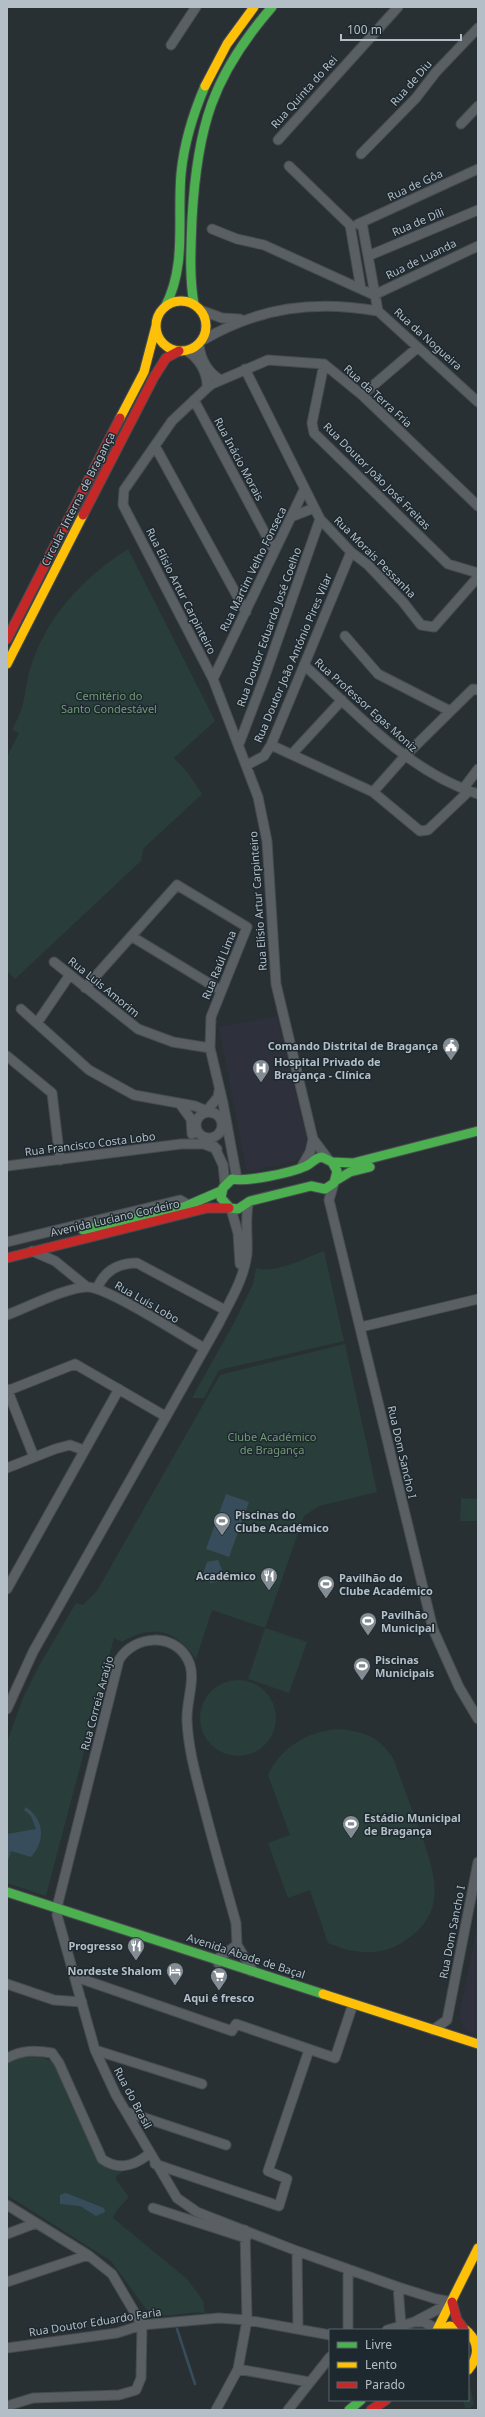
<svg xmlns="http://www.w3.org/2000/svg" width="485" height="2417" font-family="'Noto Sans',sans-serif">
	<style>
		.medical { fill: #2e303b }
		.green { fill: #293d3a }
		.water { fill: #384d5b }
		.lines { fill: none; stroke-linecap: round; stroke-linejoin: round }
		.stream { stroke: #384d5b; stroke-width: 2.5 }
		.street-casing { stroke: #474c4f; stroke-width: 11 }
		.fast-casing { stroke: #474c4f; stroke-width: 11 }
		.slow-casing { stroke: #474c4f; stroke-width: 11 }
		.jam-casing { stroke: #474c4f; stroke-width: 11 }
		.street { stroke: #595f63; stroke-width: 9 }
		.fast { stroke: #4caf50; stroke-width: 9 }
		.slow { stroke: #ffc107; stroke-width: 9 }
		.jam { stroke: #c62828; stroke-width: 9 }
		.labels { text-anchor: middle; stroke-width: 3; stroke-linejoin: round; paint-order: stroke }
		.street-label { font-size: 11px; fill: #b3bec6; stroke: #1d282f }
		.park-label { font-size: 11px; fill: #739a75; stroke: #1d282f }
		.poi-label { font-size: 11px; font-weight: bold; fill: #b3bec6; stroke: #1d282f; text-anchor: start }
	</style>
	<rect width="100%" height="100%" fill="#293034"/>
	<path class="medical" d="M277 1016 307 1139 304 1154 295 1161 251 1171 246 1168 219 1027Z
		M478 1921V2036L466 2031 460 2020V2011Z"/>
	<path class="green" d="M128 549 215 721 174 758 188 773 202 794 143 849 141 861 15 979 7 971V757L19 733 12 730C15 723 19 717 21 710 26 697 26 680 31 666 48 615 83 578 128 549Z
		M324 1251 344 1341 219 1370 204 1398H192L234 1323 253 1284 256 1268C276 1274 305 1258 324 1251Z
		M345 1344 377 1492 319 1506 304 1516 265 1628 307 1642 289 1693 248 1679 265 1628 212 1610 196 1659C176 1630 153 1623 122 1642L114 1638 46 1896 7 1883V1742L23 1698 40 1664 76 1603 83 1605 97 1591 220 1375Z
		M461 1498 478 1499V1521H460Z
		M200 1718a38 38 0 1 1 76 0a38 38 0 1 1-76 0Z
		M340 1729C366 1732 380 1737 394 1760 402 1783 411 1806 419 1828 434 1871 451 1912 403 1942 379 1957 353 1954 328 1943L310 1890 288 1898 268 1843 290 1835 268 1775C282 1746 308 1731 340 1729Z
		M32 2054 52 2061 59 2071 67 2095 100 2161 121 2168 124 2171 116 2176V2180L129 2197 117 2210 113 2218 187 2279 203 2301 205 2313C186 2310 167 2320 149 2313L111 2261 7 2195V2062Z
		M470 2386 474 2405 470 2408H465L463 2400H468Z"/>
	<path class="water" d="M226 1494 249 1502 229 1557 206 1549Z
		M218 1560 224 1574 222 1581 210 1583 206 1575 203 1574 207 1562Z
		M26 1807C44 1820 46 1840 31 1857L11 1851 7 1864V1834L36 1829 31 1816 24 1810Z
		M66 2193 104 2208 105 2212 96 2216 80 2206 60 2204V2195Z"/>
	<g class="lines">
		<path class="stream" d="M177 2329 195 2384"/>
		<defs>
			<path id="street" d="M171 45 196 7
				M461 124 478 106
				M278 140 398 7
				M361 154 416 98 436 72 478 28
				M289 166 350 225 361 289
				M362 223 378 311 478 402
				M358 224 478 169
				M212 229 237 239 264 245 374 295
				M368 256 478 210
				M374 295 478 246
				M200 310 222 318 240 319
				M203 340C260 307 314 300 378 311
				M199 344C200 359 208 373 221 380
				M187 351C199 358 208 373 207 388
				M324 364 312 423 314 433 448 564 478 573
				M245 369 320 519 351 552 368 565 403 602 421 625 434 627 478 577
				M362 395 417 348
				M194 400 274 550
				M155 446 246 612
				M291 517 314 508
				M345 636 378 674 450 711
				M304 665C357 713 408 772 478 794
				M213 679 304 490
				M239 744 266 673 320 519
				M271 745 373 792 420 831 428 830 469 791
				M292 754 342 700
				M247 765 264 756 271 745 351 552
				M463 789 478 769
				M373 792 405 756 473 689 478 690
				M131 936 220 990
				M54 962 138 1029 173 1042 210 1048
				M85 988 177 885 247 927 211 1017 210 1048 223 1103 237 1179
				M21 1009 89 1070 134 1095 195 1106 212 1113
				M37 1023 69 976
				M7 1056 52 1093 60 1160
				M180 1104 191 1119 192 1134
				M196 1125a13 13 0 1 1 26 0a13 13 0 1 1-26 0Z
				M205 1113 218 1097 219 1091
				M313 1139 328 1159
				M214 1146 223 1165 225 1184
				M7 1166 181 1144H204L217 1149
				M302 1166 310 1152 313 1139 276 984 267 841 258 797 213 679 123 505 124 490 172 421 207 388 212 384 268 360 324 364 362 395 478 506
				M334 1183 329 1200 433 1629 459 1687 478 1719
				M231 1209 238 1233 240 1264
				M7 1242 180 1200 189 1205
				M32 1251 55 1261 87 1287
				M97 1289C104 1271 118 1263 137 1263L225 1310
				M7 1315C26 1308 69 1286 88 1287 109 1288 181 1335 204 1348
				M361 1327 478 1299
				M7 1389 34 1457
				M7 1391 75 1364 165 1416
				M7 1468 55 1449 70 1445 83 1450
				M7 1589 119 1389
				M7 1709 33 1652 219 1323C230 1301 244 1279 247 1254 248 1237 245 1222 248 1205
				M57 1907 119 1660C134 1635 174 1632 188 1660 197 1677 186 1701 187 1720 188 1748 196 1776 203 1803 213 1843 225 1883 236 1923L237 1945 253 1971H251
				M57 1915 95 2050 116 2095 177 2198 197 2212 297 2251 398 2287 436 2299 452 2302
				M218 1963 217 1959 237 1945
				M76 1977 232 2031 236 2024 335 2058 351 2010
				M7 1984 54 2000 82 2002
				M433 2030 447 2020 478 1862
				M95 2050 202 2084
				M7 2058C22 2050 36 2050 52 2053L59 2063 102 2159C119 2171 134 2166 149 2154
				M127 2112 226 2145
				M155 2164 279 2206 287 2179 268 2171 309 2050
				M7 2205 88 2255 112 2274 142 2325 141 2378 136 2390 119 2395 33 2398 7 2406
				M153 2208 246 2238
				M7 2234 36 2223
				M297 2251 298 2329
				M348 2269V2330
				M7 2282 88 2255
				M398 2287 401 2325
				M414 2322H424L437 2329
				M387 2330 414 2322 452 2302
				M7 2348 117 2333 142 2325 219 2318 247 2320 330 2335
				M238 2369 309 2382
				M216 2410 238 2369 247 2320 245 2230
				M288 2410 330 2357"/>
			<path id="fast" d="M194 304C189 276 191 247 192 219 197 128 212 76 272 7
				M165 307C187 265 177 220 181 174 184 143 193 114 205 86
				M322 1157 332 1162 337 1171 334 1183 325 1189 311 1186 250 1201 238 1209 230 1208 221 1198 223 1188 232 1179C247 1182 291 1173 306 1166 313 1163 314 1158 322 1157Z
				M332 1162 353 1163 478 1131
				M335 1181 350 1172 370 1167
				M83 1230 184 1207 221 1191
				M7 1892 323 1994
				M349 2410 361 2400"/>
			<path id="slow" d="M205 86 227 44 254 7
				M156 326a25 25 0 1 1 50 0a25 25 0 1 1-50 0Z
				M120 418 144 372 156 326
				M7 664 83 515
				M323 1994 478 2044
				M437 2330 478 2248
				M440 2330 450 2326 466 2330
				M468 2332C480 2344 479 2357 468 2370"/>
			<path id="jam" d="M83 515 154 377 166 358 179 351
				M7 639 120 418
				M7 1258 207 1208H229
				M452 2302 457 2320 464 2329
				M371 2410 386 2400"/>
		</defs>
		<use href="#street" class="street-casing"/>
		<use href="#fast" class="fast-casing"/>
		<use href="#slow" class="slow-casing"/>
		<use href="#jam" class="jam-casing"/>
		<use href="#street" class="street"/>
		<use href="#fast" class="fast"/>
		<use href="#slow" class="slow"/>
		<use href="#jam" class="jam"/>
	</g>
	<defs>
		<symbol id="civic-pin" viewBox="-11 -11 22 30"><path d="M0 17L-7.5 6A9.5 9.5 0 1 1 7.5 6Z" fill="#838c93" stroke="#1d282f"/><path d="M-.6-6.5H3V-4.5H.6V-3L4-1V1h2V6H-6V1h2V-1L-.6-3ZM-1.2 2.5V6h2.4V2.5Z" fill="#fff"/></symbol>
		<symbol id="hospital-pin" viewBox="-11 -11 22 30"><path d="M0 17L-7.5 6A9.5 9.5 0 1 1 7.5 6Z" fill="#838c93" stroke="#1d282f"/><path d="M-5-5h3v3.5h4V-5h3V5h-3V1.5h-4V5h-3Z" fill="#fff"/></symbol>
		<symbol id="stadium-pin" viewBox="-11 -11 22 30"><path d="M0 17L-7.5 6A9.5 9.5 0 1 1 7.5 6Z" fill="#838c93" stroke="#1d282f"/><path d="M0-5a6.5 5 0 1 0 0 10a6.5 5 0 1 0 0-10ZM-3.5-1.8h7v3.6h-7Z" fill="#fff"/></symbol>
		<symbol id="restaurant-pin" viewBox="-11 -11 22 30"><path d="M0 17L-7.5 6A9.5 9.5 0 1 1 7.5 6Z" fill="#838c93" stroke="#1d282f"/><path d="M-5-6h1v4h1v-4h1v4h1v-4h1v5L-1.5 .5V6h-2V.5L-5-1ZM5-6V6H3V1.5H1.5Q1.5-4 5-6Z" fill="#fff"/></symbol>
		<symbol id="hotel-pin" viewBox="-11 -11 22 30"><path d="M0 17L-7.5 6A9.5 9.5 0 1 1 7.5 6Z" fill="#838c93" stroke="#1d282f"/><path d="M-6-4.5h1.5V1H6V5H4.5V3h-9V5H-6ZM-4 0a1.8 1.8 0 1 1 3.6 0ZM.5 0V-2.5h3Q6-2.5 6 0Z" fill="#fff"/></symbol>
		<symbol id="supermarket-pin" viewBox="-11 -11 22 30"><path d="M0 17L-7.5 6A9.5 9.5 0 1 1 7.5 6Z" fill="#838c93" stroke="#1d282f"/><path d="M-6-5.5h2.5l.6 2H6L4.5 2H-2.5L-4.4-4H-6ZM-1.5 3.2a1.3 1.3 0 1 0 .1 0ZM3 3.2a1.3 1.3 0 1 0 .1 0Z" fill="#fff"/></symbol>
	</defs>
	<g fill-rule="evenodd">
		<use href="#civic-pin" x="441" y="1036" width="20" height="27"/>
		<use href="#hospital-pin" x="251" y="1058" width="20" height="27"/>
		<use href="#stadium-pin" x="212" y="1511" width="20" height="27"/>
		<use href="#restaurant-pin" x="259" y="1566" width="20" height="27"/>
		<use href="#stadium-pin" x="316" y="1574" width="20" height="27"/>
		<use href="#stadium-pin" x="358" y="1611" width="20" height="27"/>
		<use href="#stadium-pin" x="352" y="1656" width="20" height="27"/>
		<use href="#stadium-pin" x="341" y="1814" width="20" height="27"/>
		<use href="#restaurant-pin" x="126" y="1936" width="20" height="27"/>
		<use href="#hotel-pin" x="165" y="1961" width="20" height="27"/>
		<use href="#supermarket-pin" x="209" y="1966" width="20" height="27"/>
	</g>
	<g class="labels">
		<g class="street-label">
			<text transform="translate(411 83) rotate(-49)" y="4">Rua de Diu</text>
			<text transform="translate(304 92) rotate(-48)" y="4">Rua Quinta do Rei</text>
			<text transform="translate(415 185) rotate(-25)" y="4">Rua de Gôa</text>
			<text transform="translate(418 222) rotate(-23)" y="4">Rua de Díli</text>
			<text transform="translate(421 259) rotate(-26)" y="4">Rua de Luanda</text>
			<text transform="translate(428 339) rotate(42)" y="4">Rua da Nogueira</text>
			<text transform="translate(378 396) rotate(42)" y="4">Rua da Terra Fria</text>
			<text transform="translate(239 459) rotate(62)" y="4">Rua Inácio Morais</text>
			<text transform="translate(377 476) rotate(45)" y="4">Rua Doutor João José Freitas</text>
			<text transform="translate(78 499) rotate(-63)" y="4">Circular Interna de Bragança</text>
			<text transform="translate(375 557) rotate(45)" y="4">Rua Morais Pessanha</text>
			<text transform="translate(253 569) rotate(-64)" y="4">Rua Martim Velho Fonseca</text>
			<text transform="translate(181 591) rotate(63)" y="4">Rua Elísio Artur Carpinteiro</text>
			<text transform="translate(269 627) rotate(-70)" y="4">Rua Doutor Eduardo José Coelho</text>
			<text transform="translate(293 658) rotate(-67)" y="4">Rua Doutor João António Pires Vilar</text>
			<text transform="translate(366 705) rotate(42)" y="4">Rua Professor Egas Moniz</text>
			<text transform="translate(258 901) rotate(-94)" y="4">Rua Elísio Artur Carpinteiro</text>
			<text transform="translate(219 965) rotate(-68)" y="4">Rua Raúl Lima</text>
			<text transform="translate(104 987) rotate(39)" y="4">Rua Luis Amorim</text>
			<text transform="translate(90 1144) rotate(-7)" y="4">Rua Francisco Costa Lobo</text>
			<text transform="translate(115 1218) rotate(-13)" y="4">Avenida Luciano Cordeiro</text>
			<text transform="translate(147 1302) rotate(30)" y="4">Rua Luis Lobo</text>
			<text transform="translate(402 1452) rotate(77)" y="4">Rua Dom Sancho I</text>
			<text transform="translate(97 1703) rotate(-75)" y="4">Rua Correia Araújo</text>
			<text transform="translate(452 1932) rotate(-79)" y="4">Rua Dom Sancho I</text>
			<text transform="translate(246 1956) rotate(18)" y="4">Avenida Abade de Baçal</text>
			<text transform="translate(133 2098) rotate(62)" y="4">Rua do Brasil</text>
			<text transform="translate(95 2322) rotate(-9)" y="4">Rua Doutor Eduardo Faria</text>
		</g>
		<g class="park-label">
			<text x="109" y="700">Cemitério do<tspan x="109" dy="13">Santo Condestável</tspan></text>
			<text x="272" y="1441">Clube Académico<tspan x="272" dy="13">de Bragança</tspan></text>
		</g>
		<g class="poi-label">
			<text x="438" y="1050" text-anchor="end">Comando Distrital de Bragança</text>
			<text x="274" y="1066">Hospital Privado de<tspan x="274" dy="13">Bragança - Clínica</tspan></text>
			<text x="235" y="1519">Piscinas do<tspan x="235" dy="13">Clube Académico</tspan></text>
			<text x="256" y="1580" text-anchor="end">Académico</text>
			<text x="339" y="1582">Pavilhão do<tspan x="339" dy="13">Clube Académico</tspan></text>
			<text x="381" y="1619">Pavilhão<tspan x="381" dy="13">Municipal</tspan></text>
			<text x="375" y="1664">Piscinas<tspan x="375" dy="13">Municipais</tspan></text>
			<text x="364" y="1822">Estádio Municipal<tspan x="364" dy="13">de Bragança</tspan></text>
			<text x="123" y="1950" text-anchor="end">Progresso</text>
			<text x="162" y="1975" text-anchor="end">Nordeste Shalom</text>
			<text x="219" y="2002" text-anchor="middle">Aqui é fresco</text>
		</g>
	</g>
	<rect width="485" height="2417" fill="none" stroke="#b3bec6" stroke-width="16"/>
	<rect x="329" y="2329" width="140" height="72" fill="#1d282f" stroke="#59646b"/>
	<rect x="337" y="2342" width="20" height="6" fill="#4caf50" stroke="#59646b"/>
	<text x="365" y="2349" font-size="12" fill="#b3bec6">Livre</text>
	<rect x="337" y="2362" width="20" height="6" fill="#ffc107" stroke="#59646b"/>
	<text x="365" y="2369" font-size="12" fill="#b3bec6">Lento</text>
	<rect x="337" y="2382" width="20" height="6" fill="#c62828" stroke="#59646b"/>
	<text x="365" y="2389" font-size="12" fill="#b3bec6">Parado</text>
	<path d="M341 34v6h120v-6" fill="none" stroke="#b3bec6" stroke-width="2"/>
	<text x="347" y="34" font-size="12" fill="#b3bec6" stroke="#1d282f" stroke-width="3" paint-order="stroke">100 m</text>
</svg>
